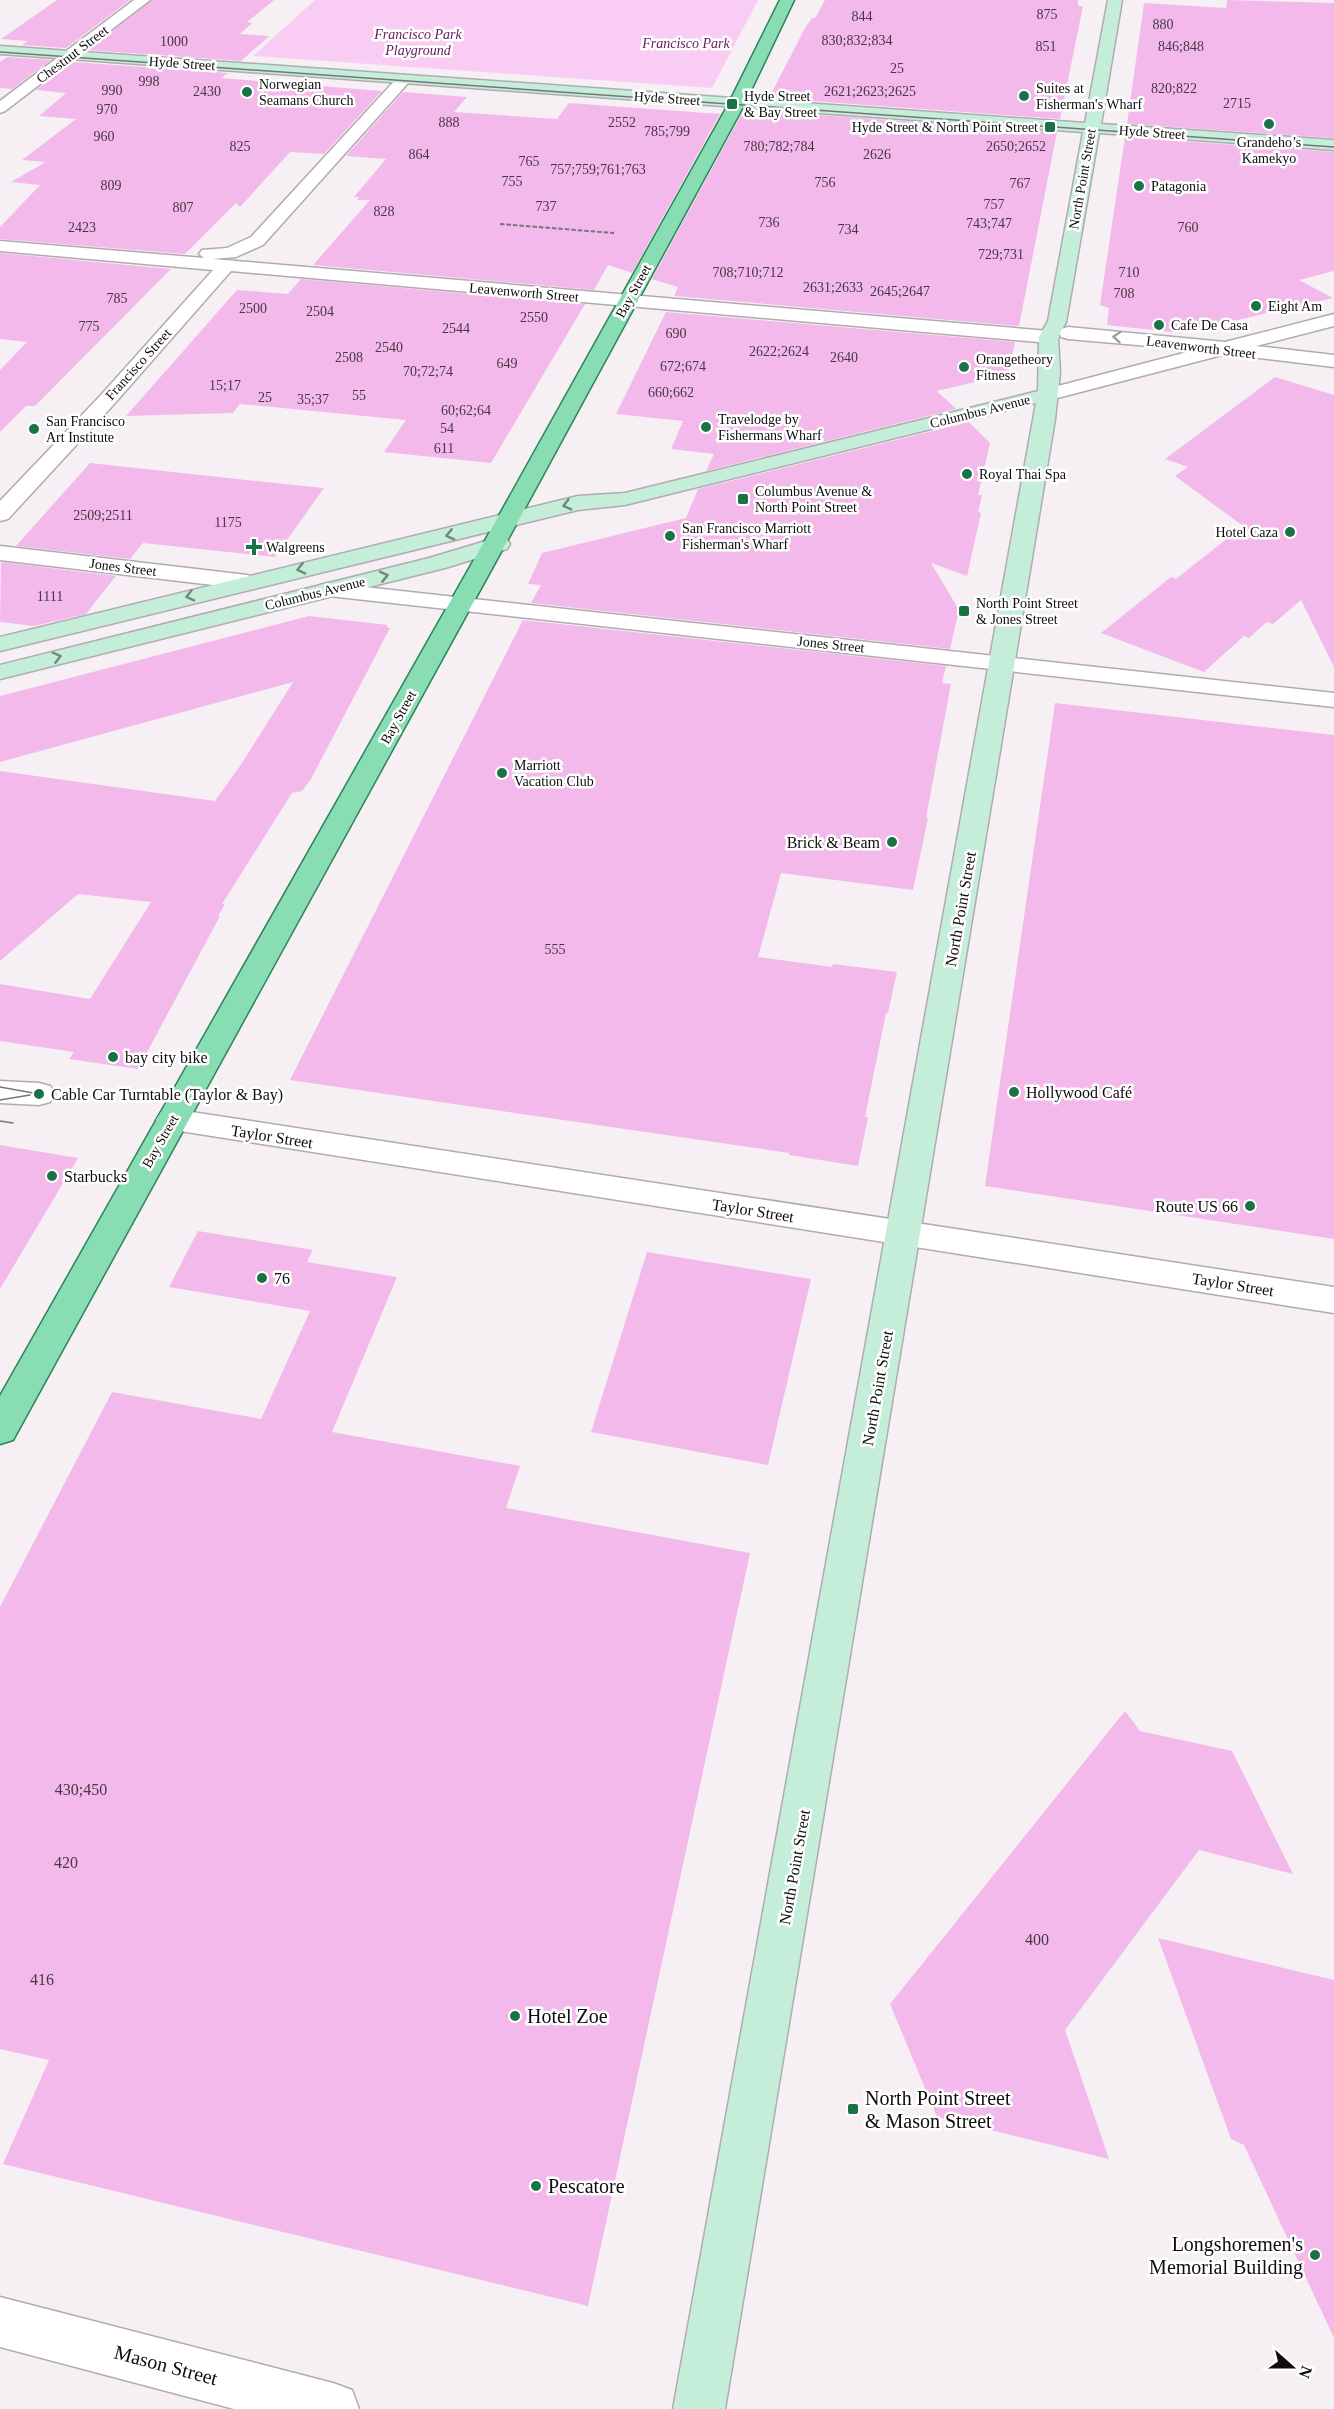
<svg xmlns="http://www.w3.org/2000/svg" width="1334" height="2409" font-family="Georgia,serif">
	<style>
		.green { fill: #f9cdf3 }
		.building { fill: #f3b9eb }
		.lines { fill: none; stroke-linecap: round; stroke-linejoin: round }
		.street-casing { stroke: #b0abaf; stroke-width: 3 }
		.secondary-casing { stroke: #b0abaf; stroke-width: 3 }
		.primary-casing { stroke: #2b8558; stroke-width: 3 }
		.street { fill: #fff; fill-rule: evenodd }
		.secondary { fill: #c4eed9; fill-rule: evenodd }
		.primary { fill: #89ddb3; fill-rule: evenodd }
		.tram { stroke: #787477; stroke-width: 1.5 }
		.rail { stroke: #787477; stroke-width: 2; stroke-dasharray: 4.5 2; stroke-linecap: butt }
		.oneway { stroke: #9f9e9e }
		.oneway2 { stroke: #72887d }
		.poi-dot { fill: #1a7347; stroke: #fff; stroke-width: 2 }
		.labels { text-anchor: middle; stroke-width: 5; stroke-linejoin: round; paint-order: stroke }
		.number-label { font-size: 14px; fill: #473744 }
		.far-park-label { font-size: 14px; font-style: italic; fill: #63215e; stroke: #fff }
		.far-street-label { font-size: 14px; fill: #0e0c0d; stroke: #fff }
		.far-poi-label { font-size: 14px; fill: #0e0c0d; stroke: #fff; text-anchor: start }
		.poi-label { font-size: 16px; fill: #0e0c0d; stroke: #fff; text-anchor: start }
		.street-label { font-size: 16px; fill: #0e0c0d; stroke: #fff }
		.near-number-label { font-size: 16px; fill: #473744 }
		.near-poi-label { font-size: 20px; fill: #0e0c0d; stroke: #fff; text-anchor: start }
		.near-street-label { font-size: 20px; fill: #0e0c0d; stroke: #fff }
	</style>
	<rect width="100%" height="100%" fill="#f6f0f5"/>
	<path class="green" d="M315 0H758L712 88 253 56Z"/>
	<path class="building" d="M57 0H130L66 48 22 45 28 41 1 39Z
		M152 0H274L247 22 252 23 240 34 269 36 241 61 88 50Z
		M825 0H1078V6H1083L1060 119 769 98 805 28 812 18H815Z
		M1227 0 1334 3V138L1127 124 1144 3 1226 8Z
		M7 57 51 60 12 89 0 88V62Z
		M73 62 228 73 221 78 382 91 324 154 290 152 240 207 236 203 185 254 0 239V227L40 185 11 182 46 162 22 160 76 119 39 116 66 93 36 90Z
		M403 92 467 97 454 112 557 119 569 103 720 114 632 273 608 265 594 290 313 265 370 200H357L359 197H354L386 159 346 156Z
		M761 111 1057 132 1019 326 674 296 678 287 652 279 741 115 758 117Z
		M1125 137 1334 152V271L1299 280 1333 298 1181 333 1107 325 1109 308 1100 305Z
		M0 253 171 269 35 406H26L0 432V370L27 342 0 339Z
		M301 279 585 304 491 463 384 452 406 420 240 404 233 413 126 416 237 290 288 294Z
		M666 312 1015 342 1008 374 937 391 956 409 706 471 714 454 671 449 683 421 616 414Z
		M1275 377 1334 395V667L1301 600 1273 624 1267 622 1249 638 1244 636 1204 672 1101 633 1171 577 1176 579 1243 526 1175 476 1188 467 1165 459Z
		M969 422 990 443 978 495H982L978 512 981 513 967 576 931 563 959 610 950 649 531 603 541 585 528 584 542 553 686 518 698 489Z
		M90 463 285 484 324 488 275 557 143 543 130 559 16 546Z
		M1 562 116 576 86 614 34 626 0 622Z
		M309 616 388 625 386 627 390 628 311 779 302 791 292 793 222 904H225L218 916H220L138 1069 69 1059 74 1052 0 1041V984L90 999 151 902 78 894 0 961V771L215 801 242 763 293 682 0 762V696Z
		M523 620 946 666 942 683 951 684 926 818H928L913 890 781 873 758 957 832 967 833 964 897 972 888 1013H886L865 1117H868L858 1166 789 1155V1153L290 1080Z
		M1055 703 1334 735V1239L985 1186Z
		M0 1145 78 1158 0 1289Z
		M198 1231 313 1250 307 1262 397 1277 332 1432 520 1466 506 1508 750 1553 588 2306 3 2164 49 2060 0 2049V1607L112 1392 261 1419 310 1311 169 1287Z
		M647 1252 811 1279 768 1465 591 1432Z
		M1125 1711 1140 1731 1232 1751 1293 1874 1199 1850 1065 2030 1109 2159 937 2117 890 2004Z
		M1158 1938 1334 1980V2338L1244 2145 1231 2139Z"/>
	<g class="lines">
		<defs>
			<path id="street" d="M134 0H150L5 111 0 113V101Z
				M404 75 409 76 411 79 409 82 263 245 236 257 213 259 1049 331 1056 333 1059 337 1056 341 1049 343 231 271 115 403 8 519 0 521V501L101 395 213 270 0 251V241L204 258 199 254 202 250 227 248 251 237 399 76Z
				M1334 314V326L1256 346 1334 355V367L1226 354 1046 401 1039 399 1036 395 1039 391 1195 350 1068 339 1061 337 1059 333 1061 329 1068 327 1225 342Z
				M0 546 247 575 255 577 258 582 255 587 247 589 0 560Z
				M328 583 1334 693V707L320 595 316 590 320 585Z
				M0 1081 39 1083 50 1086 55 1094 50 1102 39 1105 0 1103Z
				M172 1109 1334 1287V1313L161 1128 156 1120 161 1112Z
				M0 2297 333 2383 352 2390 359 2409H234L0 2347Z"/>
			<path id="secondary" d="M1108 0H1122L1101 124 1334 140V150L1099 133 1066 322 1058 337 1060 373 1055 419 725 2409H673L1036 403 625 505 578 510 0 651V637L578 496 625 493 1038 391 1039 337 1048 321 1083 132 0 54V46L1085 123Z
				M499 537 507 539 510 544 507 549 445 568 0 679V665L429 558Z"/>
			<path id="primary" d="M780 0H794L744 105 518 521 13 1440 0 1444V1396L496 521 728 105Z"/>
		</defs>
		<use href="#street" class="street-casing"/>
		<use href="#secondary" class="secondary-casing"/>
		<use href="#primary" class="primary-casing"/>
		<use href="#street" class="street"/>
		<use href="#secondary" class="secondary"/>
		<use href="#primary" class="primary"/>
		<path class="tram" d="M0 52 1334 147
			M0 1087 39 1094
			M0 1100 30 1095
			M0 1121 13 1123"/>
		<path class="rail" d="M500 224 614 233"/>
	</g>
	<defs><path id="oneway-chevron" d="M-2-3.5L2.5 0L-2 3.5" fill="none" stroke-width="1.6" stroke-linecap="round" stroke-linejoin="round" transform="scale(1.5)"/></defs>
	<use class="oneway" href="#oneway-chevron" transform="translate(1117 337) rotate(-175)"/>
	<g class="oneway2">
		<use href="#oneway-chevron" transform="translate(567 505) rotate(165)"/>
		<use href="#oneway-chevron" transform="translate(450 535) rotate(167)"/>
		<use href="#oneway-chevron" transform="translate(301 569) rotate(167)"/>
		<use href="#oneway-chevron" transform="translate(384 576) rotate(-14)"/>
		<use href="#oneway-chevron" transform="translate(190 596) rotate(166)"/>
		<use href="#oneway-chevron" transform="translate(57 657) rotate(-14)"/>
	</g>
	<g class="poi-dot">
		<circle cx="247" cy="92" r="6"/>
		<circle cx="1024" cy="96" r="6"/>
		<rect x="726" y="98" width="12" height="12" rx="3"/>
		<circle cx="1269" cy="124" r="6"/>
		<rect x="1044" y="121" width="12" height="12" rx="3"/>
		<circle cx="1139" cy="186" r="6"/>
		<circle cx="1256" cy="306" r="6"/>
		<circle cx="1159" cy="325" r="6"/>
		<circle cx="964" cy="367" r="6"/>
		<circle cx="706" cy="427" r="6"/>
		<circle cx="34" cy="429" r="6"/>
		<circle cx="967" cy="474" r="6"/>
		<rect x="737" y="493" width="12" height="12" rx="3"/>
		<circle cx="1290" cy="532" r="6"/>
		<circle cx="670" cy="536" r="6"/>
		<path d="M251 538h6v6h6v6h-6v6h-6v-6h-6v-6h6z"/>
		<rect x="958" y="605" width="12" height="12" rx="3"/>
		<circle cx="502" cy="773" r="6"/>
		<circle cx="892" cy="842" r="6"/>
		<circle cx="113" cy="1057" r="6"/>
		<circle cx="1014" cy="1092" r="6"/>
		<circle cx="39" cy="1094" r="6"/>
		<circle cx="52" cy="1176" r="6"/>
		<circle cx="1250" cy="1206" r="6"/>
		<circle cx="262" cy="1278" r="6"/>
		<circle cx="515" cy="2016" r="6"/>
		<rect x="847" y="2103" width="12" height="12" rx="3"/>
		<circle cx="536" cy="2186" r="6"/>
		<circle cx="1315" cy="2255" r="6"/>
	</g>
	<g class="labels">
		<g class="number-label">
			<text x="1047" y="19">875</text>
			<text x="862" y="21">844</text>
			<text x="1163" y="29">880</text>
			<text x="857" y="45">830;832;834</text>
			<text x="174" y="46">1000</text>
			<text x="1046" y="51">851</text>
			<text x="1181" y="51">846;848</text>
			<text x="897" y="73">25</text>
			<text x="149" y="86">998</text>
			<text x="1174" y="93">820;822</text>
			<text x="112" y="95">990</text>
			<text x="207" y="96">2430</text>
			<text x="870" y="96">2621;2623;2625</text>
			<text x="1237" y="108">2715</text>
			<text x="107" y="114">970</text>
			<text x="449" y="127">888</text>
			<text x="622" y="127">2552</text>
			<text x="667" y="136">785;799</text>
			<text x="104" y="141">960</text>
			<text x="240" y="151">825</text>
			<text x="779" y="151">780;782;784</text>
			<text x="1016" y="151">2650;2652</text>
			<text x="419" y="159">864</text>
			<text x="877" y="159">2626</text>
			<text x="529" y="166">765</text>
			<text x="598" y="174">757;759;761;763</text>
			<text x="512" y="186">755</text>
			<text x="825" y="187">756</text>
			<text x="1020" y="188">767</text>
			<text x="111" y="190">809</text>
			<text x="994" y="209">757</text>
			<text x="546" y="211">737</text>
			<text x="183" y="212">807</text>
			<text x="384" y="216">828</text>
			<text x="769" y="227">736</text>
			<text x="989" y="228">743;747</text>
			<text x="82" y="232">2423</text>
			<text x="1188" y="232">760</text>
			<text x="848" y="234">734</text>
			<text x="1001" y="259">729;731</text>
			<text x="748" y="277">708;710;712</text>
			<text x="1129" y="277">710</text>
			<text x="833" y="292">2631;2633</text>
			<text x="900" y="296">2645;2647</text>
			<text x="1124" y="298">708</text>
			<text x="117" y="303">785</text>
			<text x="253" y="313">2500</text>
			<text x="320" y="316">2504</text>
			<text x="534" y="322">2550</text>
			<text x="89" y="331">775</text>
			<text x="456" y="333">2544</text>
			<text x="676" y="338">690</text>
			<text x="389" y="352">2540</text>
			<text x="779" y="356">2622;2624</text>
			<text x="349" y="362">2508</text>
			<text x="844" y="362">2640</text>
			<text x="507" y="368">649</text>
			<text x="683" y="371">672;674</text>
			<text x="428" y="376">70;72;74</text>
			<text x="225" y="390">15;17</text>
			<text x="671" y="397">660;662</text>
			<text x="359" y="400">55</text>
			<text x="265" y="402">25</text>
			<text x="313" y="404">35;37</text>
			<text x="466" y="415">60;62;64</text>
			<text x="447" y="433">54</text>
			<text x="444" y="453">611</text>
			<text x="103" y="520">2509;2511</text>
			<text x="228" y="527">1175</text>
			<text x="50" y="601">1111</text>
			<text x="555" y="954">555</text>
		</g>
		<g class="far-park-label">
			<text x="418" y="39">Francisco Park<tspan x="418" dy="16">Playground</tspan></text>
			<text x="686" y="48">Francisco Park</text>
		</g>
		<g class="far-street-label">
			<text transform="translate(72 54) rotate(-37)" y="5">Chestnut Street</text>
			<text transform="translate(182 63) rotate(4)" y="5">Hyde Street</text>
			<text transform="translate(667 98) rotate(4)" y="5">Hyde Street</text>
			<text transform="translate(1152 132) rotate(4)" y="5">Hyde Street</text>
			<text transform="translate(1082 179) rotate(-80)" y="5">North Point Street</text>
			<text transform="translate(633 291) rotate(-61)" y="5">Bay Street</text>
			<text transform="translate(524 292) rotate(5)" y="5">Leavenworth Street</text>
			<text transform="translate(1201 347) rotate(7)" y="5">Leavenworth Street</text>
			<text transform="translate(138 364) rotate(-48)" y="5">Francisco Street</text>
			<text transform="translate(980 411) rotate(-14)" y="5">Columbus Avenue</text>
			<text transform="translate(123 567) rotate(7)" y="5">Jones Street</text>
			<text transform="translate(315 593) rotate(-14)" y="5">Columbus Avenue</text>
			<text transform="translate(831 644) rotate(6)" y="5">Jones Street</text>
			<text transform="translate(398 717) rotate(-61)" y="5">Bay Street</text>
			<text transform="translate(160 1141) rotate(-60)" y="5">Bay Street</text>
		</g>
		<g class="far-poi-label">
			<text x="259" y="89">Norwegian<tspan x="259" dy="16">Seamans Church</tspan></text>
			<text x="1036" y="93">Suites at<tspan x="1036" dy="16">Fisherman's Wharf</tspan></text>
			<text x="744" y="101">Hyde Street<tspan x="744" dy="16">&amp; Bay Street</tspan></text>
			<text x="1038" y="132" text-anchor="end">Hyde Street &amp; North Point Street</text>
			<text x="1269" y="147" text-anchor="middle">Grandeho’s<tspan x="1269" dy="16">Kamekyo</tspan></text>
			<text x="1151" y="191">Patagonia</text>
			<text x="1268" y="311">Eight Am</text>
			<text x="1171" y="330">Cafe De Casa</text>
			<text x="976" y="364">Orangetheory<tspan x="976" dy="16">Fitness</tspan></text>
			<text x="718" y="424">Travelodge by<tspan x="718" dy="16">Fishermans Wharf</tspan></text>
			<text x="46" y="426">San Francisco<tspan x="46" dy="16">Art Institute</tspan></text>
			<text x="979" y="479">Royal Thai Spa</text>
			<text x="755" y="496">Columbus Avenue &amp;<tspan x="755" dy="16">North Point Street</tspan></text>
			<text x="682" y="533">San Francisco Marriott<tspan x="682" dy="16">Fisherman's Wharf</tspan></text>
			<text x="1278" y="537" text-anchor="end">Hotel Caza</text>
			<text x="266" y="552">Walgreens</text>
			<text x="976" y="608">North Point Street<tspan x="976" dy="16">&amp; Jones Street</tspan></text>
			<text x="514" y="770">Marriott<tspan x="514" dy="16">Vacation Club</tspan></text>
		</g>
		<g class="poi-label">
			<text x="880" y="848" text-anchor="end">Brick &amp; Beam</text>
			<text x="125" y="1063">bay city bike</text>
			<text x="1026" y="1098">Hollywood Café</text>
			<text x="51" y="1100">Cable Car Turntable (Taylor &amp; Bay)</text>
			<text x="64" y="1182">Starbucks</text>
			<text x="1238" y="1212" text-anchor="end">Route US 66</text>
			<text x="274" y="1284">76</text>
		</g>
		<g class="street-label">
			<text transform="translate(960 909) rotate(-80)" y="6">North Point Street</text>
			<text transform="translate(272 1136) rotate(9)" y="6">Taylor Street</text>
			<text transform="translate(753 1210) rotate(9)" y="6">Taylor Street</text>
			<text transform="translate(1233 1284) rotate(9)" y="6">Taylor Street</text>
			<text transform="translate(877 1388) rotate(-80)" y="6">North Point Street</text>
			<text transform="translate(794 1867) rotate(-80)" y="6">North Point Street</text>
		</g>
		<g class="near-number-label">
			<text x="81" y="1795">430;450</text>
			<text x="66" y="1868">420</text>
			<text x="1037" y="1945">400</text>
			<text x="42" y="1985">416</text>
		</g>
		<g class="near-poi-label">
			<text x="527" y="2023">Hotel Zoe</text>
			<text x="865" y="2105">North Point Street<tspan x="865" dy="23">&amp; Mason Street</tspan></text>
			<text x="548" y="2193">Pescatore</text>
			<text x="1303" y="2251" text-anchor="end">Longshoremen's<tspan x="1303" dy="23">Memorial Building</tspan></text>
		</g>
		<g class="near-street-label">
			<text transform="translate(166 2365) rotate(15)" y="7">Mason Street</text>
		</g>
	</g>
	<g transform="translate(1292 2367) rotate(111)" stroke="#ffffff" stroke-width="4.5" paint-order="stroke">
	<path d="M0-4.5L10 22L0 15L-10 22Z" fill="#0e0c0d"/>
	<text y="-9" font-size="16" font-weight="bold" text-anchor="middle" fill="#0e0c0d">N</text>
	</g>
</svg>
